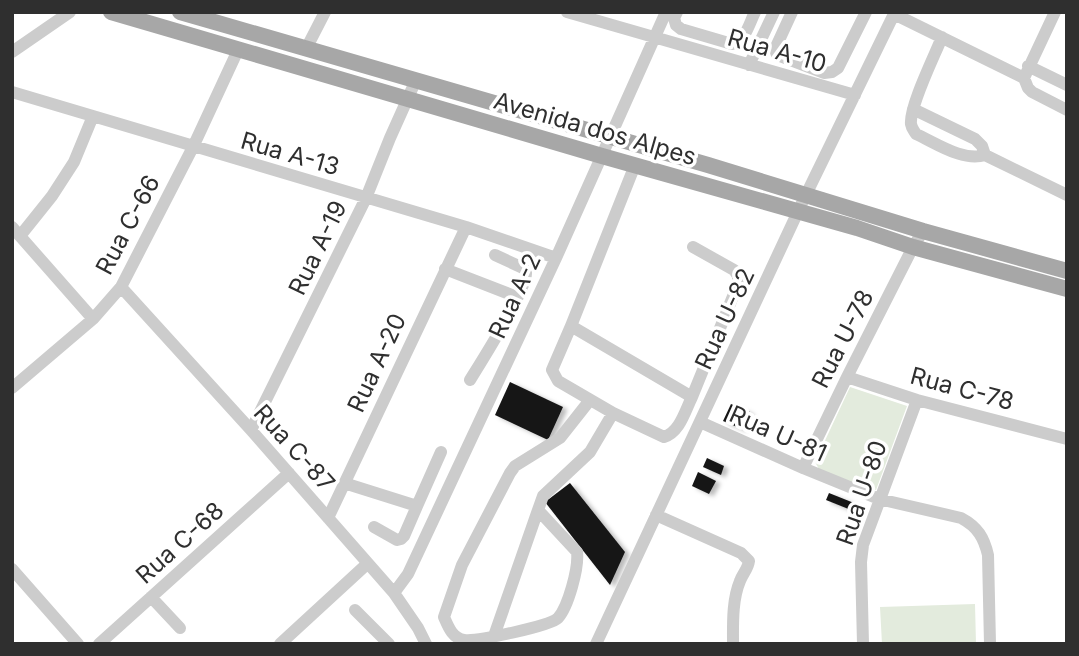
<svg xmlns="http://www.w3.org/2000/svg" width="1079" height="656" font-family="Inter,sans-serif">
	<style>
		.green { fill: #e3ebdd }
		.building { fill: #161616; filter: url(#shadow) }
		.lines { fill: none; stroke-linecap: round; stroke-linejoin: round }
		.minor { stroke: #ccc; stroke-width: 12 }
		.major { stroke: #a7a7a7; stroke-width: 16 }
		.labels { text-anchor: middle; stroke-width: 7; stroke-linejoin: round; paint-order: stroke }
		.street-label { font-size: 24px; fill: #2f2f2f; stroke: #fff }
	</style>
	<defs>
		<filter id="shadow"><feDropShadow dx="4.5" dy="2.5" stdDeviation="2" flood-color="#0004"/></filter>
	</defs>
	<rect width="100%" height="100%" fill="#fff"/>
	<path class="green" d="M850 387 907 406 876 490 867 492 820 471 815 462Z
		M975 604 976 644H882L880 607Z"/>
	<path class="building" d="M510 382 563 407 548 440 495 415Z
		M731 404 750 412 742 429 723 421Z
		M707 458 724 466 721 475 703 467Z
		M698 472 716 481 709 494 692 486Z
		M570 483 625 552 610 585 545 502Z
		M829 493 859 505 856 512 826 500Z"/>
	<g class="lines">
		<path class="minor" d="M567 12 855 95
			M677 12 674 18 676 25 681 29 732 44C745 42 749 24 755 12
			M792 12 775 49 777 55 824 73 832 72 838 68 866 12
			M894 14 1024 78 1028 88 1032 92 1067 110
			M306 49 325 12
			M12 52 70 12
			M749 65 774 12
			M1028 66 1067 85
			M1024 78 1055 12
			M12 92 466 227 556 258
			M913 109 975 139 982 146 985 155C963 162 936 143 916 134 913 129 912 129 911 124 909 107 935 55 942 37
			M985 155 1067 195
			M635 165 571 326 692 397 738 284V276L734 270 693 247
			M12 227 93 319
			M20 236 52 196 74 162 93 116
			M445 269 517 297
			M121 287 251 430 394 593 418 628 426 644
			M571 326 552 370 558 381 613 413 664 437C680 432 685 411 692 397
			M847 377 917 400 1067 439
			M470 380C480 364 528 288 526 273 526 271 524 269 523 268L495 255
			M12 388 93 319 121 287 193 147 238 50
			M590 400 560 438 515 466 510 473 462 565 444 617C448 626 452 638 464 640 475 642 550 626 558 618 568 607 579 568 577 552L538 510 543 496 590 452 613 413
			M700 422 803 468 879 499 961 518C978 527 984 538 988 555L990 644
			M251 430 366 198 390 138 416 80
			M803 468 847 377 913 247 923 231
			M344 483 417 506 441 452
			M656 515 741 553 749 561C748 569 743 573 740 581 732 600 733 624 733 644
			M328 518 466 227
			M374 527 397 540 401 539 404 536 417 506
			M12 569 78 644
			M394 593 408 574 556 258 666 12
			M151 597 180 628
			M355 610 389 644
			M494 636 538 510
			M99 644 289 473
			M280 644 367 564
			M596 644 802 203 895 12
			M863 644 861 562 863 545 917 400"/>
		<path class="major" d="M111 12 602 156 857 228 913 247 1067 289
			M180 12 708 165 923 231 1067 271"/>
	</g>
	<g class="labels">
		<g class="street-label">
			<text transform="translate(777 51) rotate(16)" y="8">Rua A-10</text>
			<text transform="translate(595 129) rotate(16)" y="8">Avenida dos Alpes</text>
			<text transform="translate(290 154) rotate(16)" y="8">Rua A-13</text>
			<text transform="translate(128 225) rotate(-62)" y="8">Rua C-66</text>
			<text transform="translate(318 248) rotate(-64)" y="8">Rua A-19</text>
			<text transform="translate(515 296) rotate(-65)" y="8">Rua A-2</text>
			<text transform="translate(725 319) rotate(-65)" y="8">Rua U-82</text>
			<text transform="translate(843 339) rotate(-63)" y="8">Rua U-78</text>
			<text transform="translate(377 363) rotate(-65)" y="8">Rua A-20</text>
			<text transform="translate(962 389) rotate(15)" y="8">Rua C-78</text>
			<text transform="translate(778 434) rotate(24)" y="8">Rua U-81</text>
			<text transform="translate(294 448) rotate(48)" y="8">Rua C-87</text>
			<text transform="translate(862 493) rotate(-71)" y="8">Rua U-80</text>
			<text transform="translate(180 543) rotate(-42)" y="8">Rua C-68</text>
		</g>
	</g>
	<rect width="1079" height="656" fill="none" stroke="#2f2f2f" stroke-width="28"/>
</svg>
